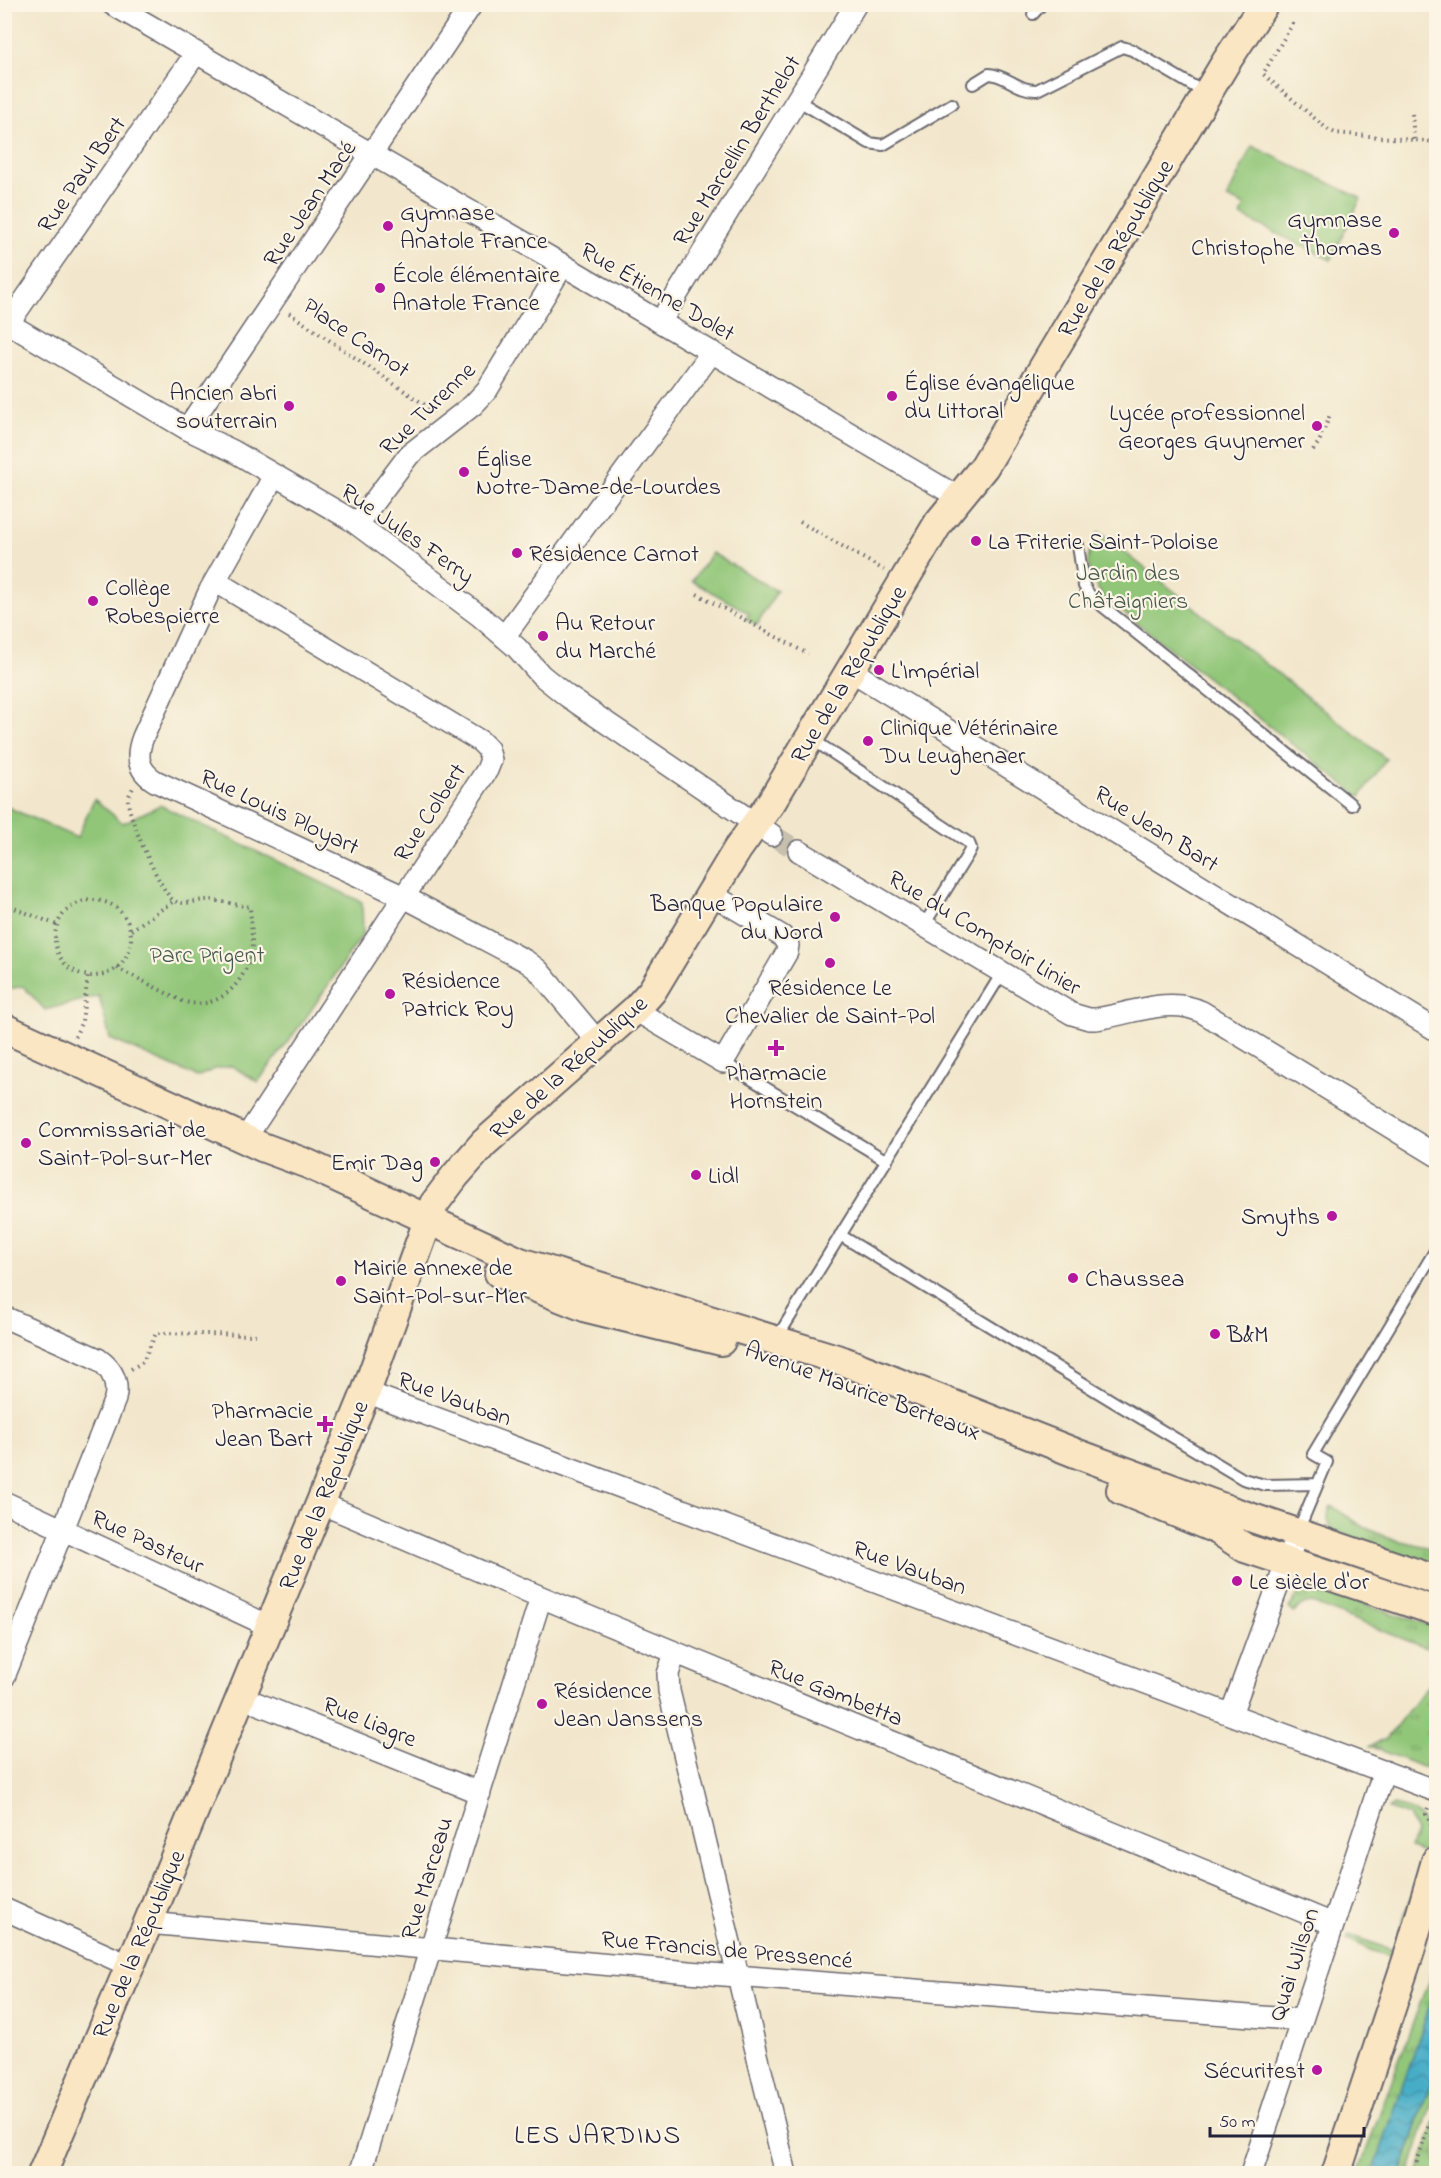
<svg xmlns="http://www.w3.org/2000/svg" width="1441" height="2178" font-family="'Indie Flower',sans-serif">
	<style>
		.grass { fill: url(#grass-tufts); stroke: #5a745a; stroke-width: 1.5 }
		.park { fill: #91c678; stroke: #5a745a; stroke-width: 1.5 }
		.water { fill: url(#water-waves); stroke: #346881; stroke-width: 1.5 }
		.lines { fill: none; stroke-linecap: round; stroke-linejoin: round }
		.street-tunnel { stroke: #c8c0af; stroke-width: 21; stroke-dasharray: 21 10; stroke-linecap: butt }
		.lane-casing { stroke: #6b676e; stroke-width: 14 }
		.street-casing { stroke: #6b676e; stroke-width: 24 }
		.secondary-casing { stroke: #6b676e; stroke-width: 32 }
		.path { stroke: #6b676e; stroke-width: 4; stroke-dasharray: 1.5 4.5; stroke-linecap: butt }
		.lane { stroke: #fff; stroke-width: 10 }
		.street { stroke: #fff; stroke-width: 21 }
		.secondary { stroke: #fbe6c4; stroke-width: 28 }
		.poi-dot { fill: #b5179e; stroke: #fcf5e5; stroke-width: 2 }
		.labels { text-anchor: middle; stroke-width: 4.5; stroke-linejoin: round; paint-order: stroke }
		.street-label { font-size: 24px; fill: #22223b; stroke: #fcf5e5 }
		.poi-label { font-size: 24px; fill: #22223b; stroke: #fcf5e5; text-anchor: start }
		.park-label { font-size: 24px; fill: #495b50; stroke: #fcf5e5 }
		.neighbourhood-label { font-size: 26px; letter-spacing: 1.5px; fill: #22223b; stroke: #fcf5e5 }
	</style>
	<defs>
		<pattern id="grass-tufts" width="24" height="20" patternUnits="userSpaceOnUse" patternTransform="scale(1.5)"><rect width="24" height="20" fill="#91c678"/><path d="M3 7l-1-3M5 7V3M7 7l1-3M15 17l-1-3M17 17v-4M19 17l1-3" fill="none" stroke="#76a064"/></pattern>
		<pattern id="water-waves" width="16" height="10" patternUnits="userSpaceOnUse" patternTransform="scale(1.5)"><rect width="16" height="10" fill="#47adc7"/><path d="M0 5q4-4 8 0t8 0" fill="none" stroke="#3b8ca3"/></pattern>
	</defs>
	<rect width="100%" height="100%" fill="#fcf5e5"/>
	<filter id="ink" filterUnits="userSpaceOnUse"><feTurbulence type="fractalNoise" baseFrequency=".0167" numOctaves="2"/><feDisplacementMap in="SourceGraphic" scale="12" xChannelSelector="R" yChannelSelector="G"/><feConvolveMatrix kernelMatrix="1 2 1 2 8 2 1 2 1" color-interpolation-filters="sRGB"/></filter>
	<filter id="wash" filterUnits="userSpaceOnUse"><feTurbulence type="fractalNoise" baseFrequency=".008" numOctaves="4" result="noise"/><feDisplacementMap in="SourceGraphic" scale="24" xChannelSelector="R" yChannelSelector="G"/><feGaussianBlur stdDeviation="1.35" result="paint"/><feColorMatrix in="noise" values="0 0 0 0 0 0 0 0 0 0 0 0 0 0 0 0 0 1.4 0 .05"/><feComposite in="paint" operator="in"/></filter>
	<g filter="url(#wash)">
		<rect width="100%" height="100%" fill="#f2e7cc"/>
		<path class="grass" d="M1331 1506 1364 1527 1388 1538 1436 1549V1568L1333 1531C1327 1523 1326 1515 1331 1506Z
			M1307 1588 1317 1589 1436 1627V1652L1312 1603 1301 1605 1294 1613 1289 1608 1299 1594Z
			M1436 1675V1764L1430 1768 1422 1767 1370 1746 1386 1739Z
			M1393 1805C1413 1808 1432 1820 1425 1842L1433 1845 1401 1960 1370 1950 1347 1939 1349 1935 1393 1950 1426 1854 1410 1848 1416 1832 1409 1816 1389 1809Z
			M1436 1960V1988L1373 2173H1358Z
			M1436 2066V2090L1409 2173 1401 2174Z
			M1436 2118V2165L1434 2173H1418Z"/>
		<path class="park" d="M1252 146 1361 198 1331 260 1241 216 1245 206 1227 198Z
			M1099 532 1386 759 1360 797 1104 597C1086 574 1082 556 1099 532Z
			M712 553 777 591 757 625 746 619 749 613 692 581Z
			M94 799 123 823 160 805 362 902 363 934 307 1016 258 1082 232 1066 215 1069 197 1077 110 1039 99 996 45 1010 23 986 5 990V806L77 838Z"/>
		<path class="water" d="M1436 1988V2066L1401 2173H1373Z"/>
	</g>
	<g filter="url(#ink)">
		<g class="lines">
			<path class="street-tunnel" d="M772 835 799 851"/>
			<defs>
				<path id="lane" d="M1033 14 1042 4
					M973 84 989 74C1007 75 1018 91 1037 90L1122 47 1132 50 1207 94
					M797 100 869 143 883 145 952 104
					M1078 545 1084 586 1091 597 1352 805
					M810 738 969 843 971 848 968 854 924 925
					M723 1062 887 1161
					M840 1235 1114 1402 1243 1479 1265 1485 1318 1484
					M777 1338 1002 973
					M1298 1531 1327 1462 1313 1454 1436 1249"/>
				<path id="street" d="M112 4 563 265 958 497
					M4 321 187 429 233 451 350 519 480 616 517 648 541 675 567 696 772 835
					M660 322 856 4
					M8 324 196 53
					M187 429 472 4
					M274 476 210 590 143 737C136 755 137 770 155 781L404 897 526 961 538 970 598 1042
					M357 524 409 455 473 405 487 390 563 265
					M215 581 480 741 488 749 491 760 487 770 245 1139
					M504 637 712 352
					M850 670 1436 1030
					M799 851 1072 1014 1089 1019H1096C1130 1014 1170 996 1202 1012L1436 1155
					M635 1010 723 1062 787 952 788 945 782 936 711 894
					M4 1317 98 1359C112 1369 119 1382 115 1399L4 1677
					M366 1392 1436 1791
					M4 1502 269 1626
					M320 1503 541 1597 1333 1924
					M675 1653 668 1674 669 1691 786 2174
					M241 1697 480 1793
					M1231 1714 1297 1534
					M4 1909 130 1966
					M148 1923 711 1974 1302 2020
					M360 2174 541 1597
					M1251 2174 1384 1771"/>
				<path id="secondary" d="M4 1028 262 1147 308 1164 520 1262 843 1361 1078 1454 1229 1510 1436 1580
					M499 1273 587 1308 721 1341
					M1121 1490 1218 1530 1245 1548 1436 1611
					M42 2174 148 1923 366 1392 434 1204 455 1176 484 1143 635 1010 652 991 737 850 772 801 939 522 984 467 1226 62 1264 4
					M1336 2174 1410 1951 1436 1861"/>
			</defs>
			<use href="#lane" class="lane-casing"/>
			<use href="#street" class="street-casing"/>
			<use href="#secondary" class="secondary-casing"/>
			<path class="path" d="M1293 23 1263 74 1327 129 1335 133 1436 142
				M1412 114 1414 140
				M289 313 434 411
				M1313 450 1319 442 1330 415
				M800 522 884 570
				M697 594 808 654
				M55 938a38 38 0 1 1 76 0a38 38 0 1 1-76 0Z
				M4 904 57 925
				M131 930 174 901
				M117 968 180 1000C217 1015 249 981 252 945 252 932 251 920 250 907 237 905 223 901 209 900 198 899 183 907 173 900 161 892 127 815 128 800 128 796 132 791 133 787
				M75 1037 82 1021 88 976
				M131 1369 143 1362 156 1333 256 1335
				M1428 1808 1426 1814 1431 1824V1835
				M1413 2174 1436 2104"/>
			<use href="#lane" class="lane"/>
			<use href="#street" class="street"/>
			<use href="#secondary" class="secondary"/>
		</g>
	</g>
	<g class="poi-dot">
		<circle cx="388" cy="226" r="6"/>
		<circle cx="1394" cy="233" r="6"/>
		<circle cx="380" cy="288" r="6"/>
		<circle cx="892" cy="396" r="6"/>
		<circle cx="289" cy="406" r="6"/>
		<circle cx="1317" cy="426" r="6"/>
		<circle cx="464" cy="472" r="6"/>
		<circle cx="976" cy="541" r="6"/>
		<circle cx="517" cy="553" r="6"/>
		<circle cx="93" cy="601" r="6"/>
		<circle cx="543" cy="636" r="6"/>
		<circle cx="879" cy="670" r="6"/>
		<circle cx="868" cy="741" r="6"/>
		<circle cx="835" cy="917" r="6"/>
		<circle cx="830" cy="963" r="6"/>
		<circle cx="390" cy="994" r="6"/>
		<path d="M773 1039h6v6h6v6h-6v6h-6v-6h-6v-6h6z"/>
		<circle cx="26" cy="1143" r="6"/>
		<circle cx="435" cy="1162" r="6"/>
		<circle cx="696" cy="1175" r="6"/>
		<circle cx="1332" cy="1216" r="6"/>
		<circle cx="1073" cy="1278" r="6"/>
		<circle cx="341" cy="1281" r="6"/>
		<circle cx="1215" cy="1334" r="6"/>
		<path d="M322 1415h6v6h6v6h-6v6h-6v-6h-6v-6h6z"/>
		<circle cx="1237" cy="1581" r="6"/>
		<circle cx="542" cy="1704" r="6"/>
		<circle cx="1317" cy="2070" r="6"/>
	</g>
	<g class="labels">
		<g class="street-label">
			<text transform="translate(736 150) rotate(-58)" y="8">Rue Marcellin Berthelot</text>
			<text transform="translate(81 174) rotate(-55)" y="8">Rue Paul Bert</text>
			<text transform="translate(309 203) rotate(-56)" y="8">Rue Jean Macé</text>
			<text transform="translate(1115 248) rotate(-59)" y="8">Rue de la République</text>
			<text transform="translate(658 291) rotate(30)" y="8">Rue Étienne Dolet</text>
			<text transform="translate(357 337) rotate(34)" y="8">Place Carnot</text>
			<text transform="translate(427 408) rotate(-44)" y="8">Rue Turenne</text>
			<text transform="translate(408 533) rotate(35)" y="8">Rue Jules Ferry</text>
			<text transform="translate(848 674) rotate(-59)" y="8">Rue de la République</text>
			<text transform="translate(280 811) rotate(25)" y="8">Rue Louis Ployart</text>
			<text transform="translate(429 812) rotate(-57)" y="8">Rue Colbert</text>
			<text transform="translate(1157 828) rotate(32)" y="8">Rue Jean Bart</text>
			<text transform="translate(985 932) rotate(31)" y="8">Rue du Comptoir Linier</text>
			<text transform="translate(568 1067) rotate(-42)" y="8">Rue de la République</text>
			<text transform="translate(863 1390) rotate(20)" y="8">Avenue Maurice Berteaux</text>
			<text transform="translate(455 1398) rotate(20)" y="8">Rue Vauban</text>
			<text transform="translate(323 1495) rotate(-68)" y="8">Rue de la République</text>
			<text transform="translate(148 1541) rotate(25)" y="8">Rue Pasteur</text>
			<text transform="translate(910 1567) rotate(20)" y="8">Rue Vauban</text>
			<text transform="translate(836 1692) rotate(22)" y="8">Rue Gambetta</text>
			<text transform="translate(370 1721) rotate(22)" y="8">Rue Liagre</text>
			<text transform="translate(426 1878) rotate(-73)" y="8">Rue Marceau</text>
			<text transform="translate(138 1944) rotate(-67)" y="8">Rue de la République</text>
			<text transform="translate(727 1949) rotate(5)" y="8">Rue Francis de Pressencé</text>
			<text transform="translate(1293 1964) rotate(-72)" y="8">Quai Wilson</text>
		</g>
		<g class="poi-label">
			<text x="400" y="220">Gymnase<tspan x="400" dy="28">Anatole France</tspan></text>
			<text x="1382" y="227" text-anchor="end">Gymnase<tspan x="1382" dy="28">Christophe Thomas</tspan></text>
			<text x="392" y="282">École élémentaire<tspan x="392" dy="28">Anatole France</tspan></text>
			<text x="904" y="390">Église évangélique<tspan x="904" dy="28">du Littoral</tspan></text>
			<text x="277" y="400" text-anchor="end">Ancien abri<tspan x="277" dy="28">souterrain</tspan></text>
			<text x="1305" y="420" text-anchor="end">Lycée professionnel<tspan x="1305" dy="28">Georges Guynemer</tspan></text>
			<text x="476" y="466">Église<tspan x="476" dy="28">Notre-Dame-de-Lourdes</tspan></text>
			<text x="988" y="549">La Friterie Saint-Poloise</text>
			<text x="529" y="561">Résidence Carnot</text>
			<text x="105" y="595">Collège<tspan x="105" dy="28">Robespierre</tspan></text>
			<text x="555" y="630">Au Retour<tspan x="555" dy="28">du Marché</tspan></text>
			<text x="891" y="678">L'Impérial</text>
			<text x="880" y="735">Clinique Vétérinaire<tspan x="880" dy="28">Du Leughenaer</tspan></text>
			<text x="823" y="911" text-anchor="end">Banque Populaire<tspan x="823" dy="28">du Nord</tspan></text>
			<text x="402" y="988">Résidence<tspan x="402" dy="28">Patrick Roy</tspan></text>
			<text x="830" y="995" text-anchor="middle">Résidence Le<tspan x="830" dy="28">Chevalier de Saint-Pol</tspan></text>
			<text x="776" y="1080" text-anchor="middle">Pharmacie<tspan x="776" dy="28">Hornstein</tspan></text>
			<text x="38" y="1137">Commissariat de<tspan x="38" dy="28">Saint-Pol-sur-Mer</tspan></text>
			<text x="423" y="1170" text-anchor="end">Emir Dag</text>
			<text x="708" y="1183">Lidl</text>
			<text x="1320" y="1224" text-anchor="end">Smyths</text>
			<text x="353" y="1275">Mairie annexe de<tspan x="353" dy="28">Saint-Pol-sur-Mer</tspan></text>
			<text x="1085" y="1286">Chaussea</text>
			<text x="1227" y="1342">B&amp;M</text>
			<text x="313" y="1418" text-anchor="end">Pharmacie<tspan x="313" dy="28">Jean Bart</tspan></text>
			<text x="1249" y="1589">Le siècle d'or</text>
			<text x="554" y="1698">Résidence<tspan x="554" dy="28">Jean Janssens</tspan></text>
			<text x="1305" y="2078" text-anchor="end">Sécuritest</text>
		</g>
		<g class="park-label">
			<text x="1128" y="580">Jardin des<tspan x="1128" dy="28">Châtaigniers</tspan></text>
			<text x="207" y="962">Parc Prigent</text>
		</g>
		<g class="neighbourhood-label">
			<text x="598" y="2143">LES JARDINS</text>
		</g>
	</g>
	<rect width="1441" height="2178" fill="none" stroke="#fcf5e5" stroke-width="24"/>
	<path d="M1210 2127v9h154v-9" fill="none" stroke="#22223b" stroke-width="3"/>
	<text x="1219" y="2127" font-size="18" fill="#22223b" stroke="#fcf5e5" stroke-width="4.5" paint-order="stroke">50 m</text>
</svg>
